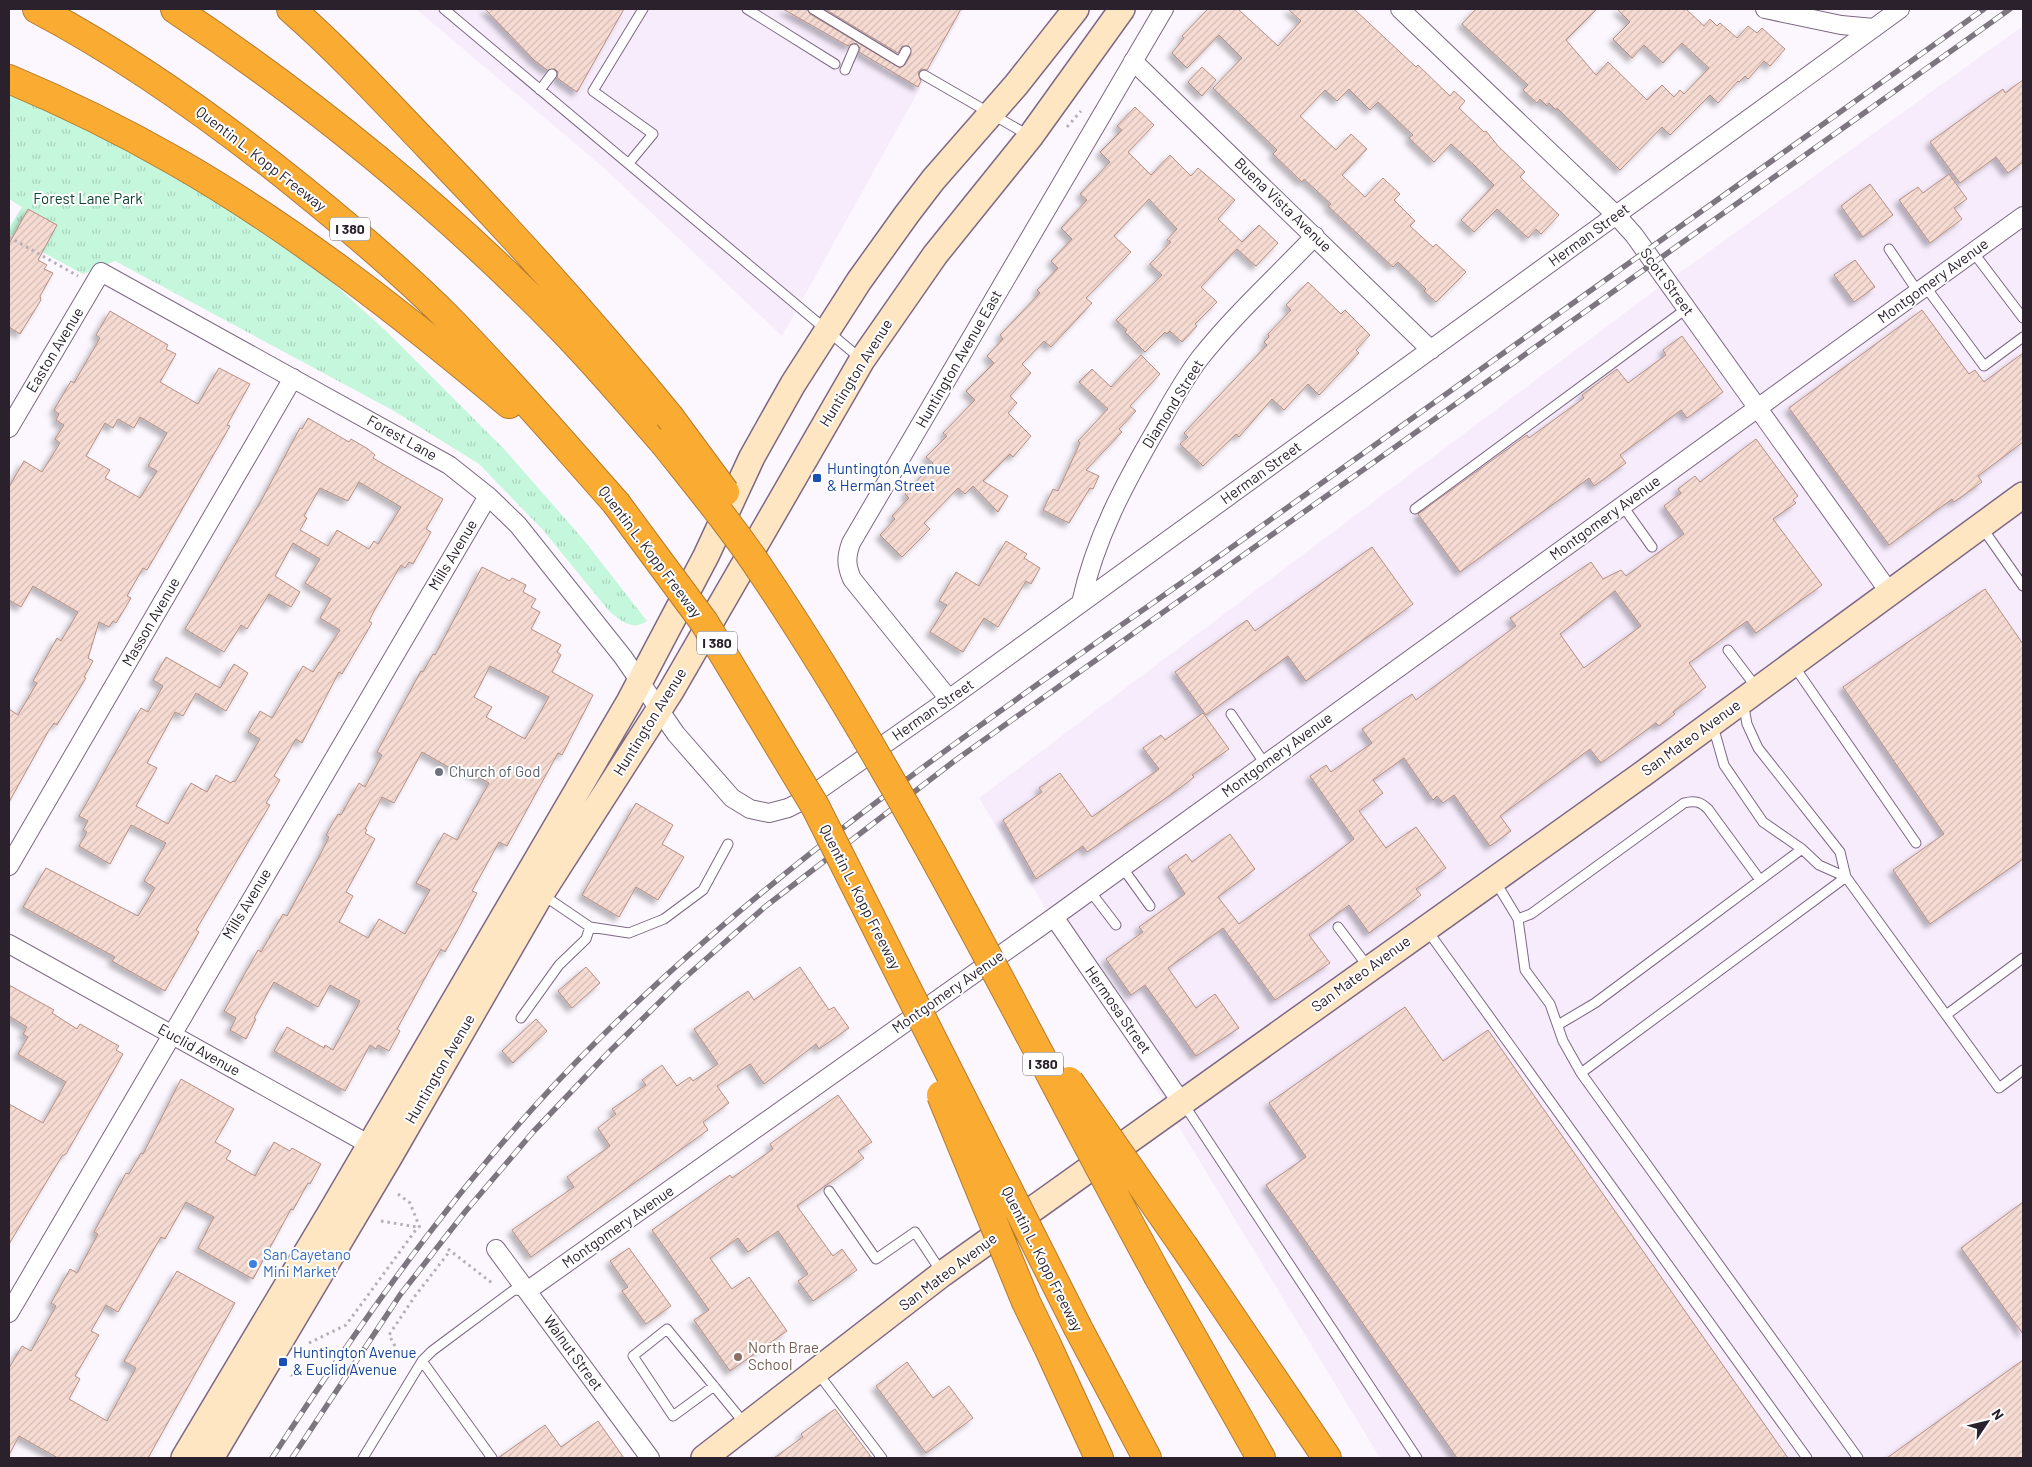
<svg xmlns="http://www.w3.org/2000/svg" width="2032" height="1467" font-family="Barlow,sans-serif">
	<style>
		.built { fill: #f7ecfc }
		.park { fill: url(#park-tufts) }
		.building { fill: url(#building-hatch); stroke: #b58f83; fill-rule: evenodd; filter: url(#shadow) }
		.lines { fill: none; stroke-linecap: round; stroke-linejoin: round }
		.lane-casing { stroke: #7d6885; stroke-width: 11 }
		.street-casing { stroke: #7d6885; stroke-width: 20 }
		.secondary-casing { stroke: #7d6885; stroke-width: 28 }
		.highway-casing { stroke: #b17b30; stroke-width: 30 }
		.path { stroke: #b5afb8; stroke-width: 3; stroke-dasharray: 2.5 4; stroke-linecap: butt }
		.lane { stroke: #fff; stroke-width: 9 }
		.street { stroke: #fff; stroke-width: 18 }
		.secondary { stroke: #fee6c2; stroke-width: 25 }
		.highway { stroke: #faab32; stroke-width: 28 }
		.rail-casing { stroke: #7d757f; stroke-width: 5.5 }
		.rail { stroke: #fff; stroke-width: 4; stroke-dasharray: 11; stroke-linecap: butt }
		.highway-bridge-casing { stroke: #b17b30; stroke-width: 30; stroke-linecap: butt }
		.highway-bridge { stroke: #faab32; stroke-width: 28 }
		.transit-dot { fill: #1a4fb4; stroke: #fff; stroke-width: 2 }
		.worship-dot { fill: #6b7280; stroke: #fff; stroke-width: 2 }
		.shop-dot { fill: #3f7fe0; stroke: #fff; stroke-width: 2 }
		.education-dot { fill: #8d6e63; stroke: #fff; stroke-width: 2 }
		.labels { text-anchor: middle; stroke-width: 4; stroke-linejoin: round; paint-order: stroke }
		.shield { fill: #fff; stroke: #6a646c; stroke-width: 1 }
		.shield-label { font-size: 14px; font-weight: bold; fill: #2a212d }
		.street-label { font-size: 15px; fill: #2a212d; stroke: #fff }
		.park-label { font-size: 15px; fill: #0f432e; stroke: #fff }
		.transit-label { font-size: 15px; fill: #164399; stroke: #fff; text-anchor: start }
		.worship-label { font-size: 15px; fill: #5b616d; stroke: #fff; text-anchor: start }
		.shop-label { font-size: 15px; fill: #366cbe; stroke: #fff; text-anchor: start }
		.education-label { font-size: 15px; fill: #785e54; stroke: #fff; text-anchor: start }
	</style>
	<defs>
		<pattern id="park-tufts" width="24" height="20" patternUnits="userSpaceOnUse" patternTransform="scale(1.25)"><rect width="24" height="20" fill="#c4f7db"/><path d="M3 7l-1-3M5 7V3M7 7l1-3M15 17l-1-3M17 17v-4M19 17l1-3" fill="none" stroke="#a9d3bc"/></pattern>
		<pattern id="building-hatch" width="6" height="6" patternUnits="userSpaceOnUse" patternTransform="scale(1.25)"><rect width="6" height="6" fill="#f6dbd2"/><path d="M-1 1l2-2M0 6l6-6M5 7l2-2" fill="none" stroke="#d3bcb5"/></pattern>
		<filter id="shadow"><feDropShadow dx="-4.5" dy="4.5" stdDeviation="2.5" flood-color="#0004"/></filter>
	</defs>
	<rect width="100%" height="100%" fill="#fcf7fe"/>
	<path class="built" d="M416 9H964L782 336 604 168Z
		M2023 26V1458H1380L979 798 1650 294Z"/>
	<path class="park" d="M9 88 44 103 226 203 314 266 386 331 504 449 583 539 647 621C632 631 621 621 609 611L543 530 479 464 394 411 115 261 83 274 9 234V228L22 207 9 199Z"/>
	<path class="building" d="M485 9H624L577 92 557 78 558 72 555 69 547 70 534 60Z
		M783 9H807L810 14 900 68 905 65 911 54 909 46H902L898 53 825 9H961L927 70 921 69 918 72 921 81 918 87 859 52 860 48 857 44 853 43 848 46Z
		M1208 9H1238L1278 46 1301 21 1288 9H1354L1416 67 1418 65 1450 96 1454 91 1465 101 1459 108 1484 132 1486 131 1498 146 1525 172 1520 177 1559 215 1541 234 1536 229 1528 238 1497 209 1474 232 1461 220 1494 185 1473 164 1451 144 1434 162 1409 138 1413 135 1378 102 1370 110 1349 89 1337 101 1325 90 1300 116 1336 150 1351 134 1367 149 1342 175 1365 197 1383 178 1400 194 1394 200 1415 221 1410 226 1433 247 1436 244 1466 272 1436 302 1424 291 1426 289 1398 262 1393 267 1328 206 1331 204 1304 179 1302 182 1273 154 1277 150 1213 88 1242 58 1219 35 1187 68 1172 53 1184 38 1182 36Z
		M1476 9H1597L1566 40 1596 75 1608 62 1647 100 1662 85 1674 97 1680 90 1684 94 1709 68 1682 43 1663 63 1644 45 1632 58 1613 39 1630 22 1617 9H1686L1704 26 1710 19 1717 26 1720 23 1737 38 1748 26 1757 33 1762 28 1785 49 1770 66 1764 61 1748 79 1745 76 1739 82 1738 81 1718 103 1710 95 1670 135 1662 127 1620 170 1557 108 1556 110 1549 103 1547 106 1540 99 1537 103 1523 90 1528 85 1462 24Z
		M1202 67 1216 80 1202 96 1188 82Z
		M2023 80V162L2008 173 1996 157 1960 183 1930 142 2003 89 2005 93Z
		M1135 107 1154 125 1128 152 1151 175 1170 155 1191 176 1198 168 1235 200 1218 219 1242 242 1259 225 1278 243 1256 266 1237 249 1201 287 1217 302 1195 324 1197 326 1182 342 1170 331 1167 334 1165 332 1145 352 1125 332 1127 330 1116 320 1162 275 1150 264 1171 242 1167 240 1177 229 1149 199 1114 236 1131 252 1086 298 1092 303 1051 347 1044 341 1022 364 1031 373 1010 396 1017 403 1008 413 1031 436 1013 457 1010 454 983 481 1008 496 998 512 973 486 965 494 958 488 924 523 930 529 902 557 880 535 895 519 892 516 909 498 905 494 933 463 926 457 947 436 943 433 975 400 966 391 994 363 987 356 1003 339 1000 335 1040 293 1037 290 1058 268 1051 261 1072 239 1061 228 1087 200 1080 194 1110 162 1100 152 1122 130 1117 126Z
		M1949 174 1967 199 1954 208 1962 219 1930 243 1899 200 1918 187 1923 193Z
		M1870 184 1893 215 1863 237 1841 206Z
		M28 209 57 225 38 260 47 265 44 269 53 273 40 296 41 300 20 334 9 327V244Z
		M1855 260 1875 287 1854 302 1834 275Z
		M1308 282 1341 314 1345 310 1370 335 1356 350 1359 353 1319 395 1308 384 1284 410 1272 399 1239 437 1236 434 1203 466 1180 444 1188 437 1184 433 1267 345 1264 342 1269 337 1268 334 1291 310 1286 305Z
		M1922 310 1969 374 1975 370 1984 382 2023 353V442L1978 476 1982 482 1954 502 1952 499 1889 545 1789 408Z
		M110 311 168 345 166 349 176 354 160 382 198 404 219 368 250 384 227 425 230 426 161 546 147 570 143 568 127 596 131 598 116 623 113 621 109 627 99 622 88 658 93 661 84 677 86 678 57 725 54 723 49 730 9 802V709L18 715 37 683 33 681 57 638 61 641 78 612 33 586 21 607 9 600V487L24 461 42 472 60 443 55 439 64 425 56 420 59 414 54 410 71 381 74 383 100 338 96 335ZM140 417 167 433 148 466 157 471 140 498 105 478 110 470 86 456 105 423 113 428 118 419 134 428Z
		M1682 336 1723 392 1687 418 1681 410 1620 455 1626 463 1594 486 1589 478 1460 572 1418 514 1527 435 1529 438 1584 398 1582 395 1617 369 1628 383 1666 355 1663 350Z
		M1141 355 1160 374 1130 406 1136 411 1119 429 1122 432 1086 470 1099 476 1093 489 1090 488 1069 523 1043 510 1053 489 1058 491 1080 443 1078 441 1108 409 1079 382 1092 369 1111 387Z
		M308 418 349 442 351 439 368 449 375 455 373 458 443 499 426 529 431 532 413 564 409 562 405 568 401 565 374 611 369 621 372 623 342 674 339 672 302 743 296 739 274 776 280 780 266 803 270 805 213 901 196 930 199 932 165 991 112 961 115 957 23 907 46 868 138 916 155 888 144 881 166 843 131 825 110 864 79 846 87 832 83 830 88 821 79 816 141 708 148 712 163 686 153 680 166 657 220 688 234 664 248 673 226 711 196 693 183 716 175 712 147 763 157 768 136 806 168 824 191 783 207 792 216 775 231 783 233 781 235 782 260 739 248 732 260 711 272 718 303 666 313 672 340 630 320 618 331 599 305 583 320 559 293 543 275 576 300 592 291 607 269 594 247 629 241 625 224 652 185 629 261 501 300 428 302 429ZM359 482 401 507 378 544 374 541 369 549 337 530 328 546 300 530 307 518 304 516 320 488 348 501Z
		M1756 439 1798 496 1793 500 1796 503 1773 519 1822 585 1756 633 1747 621 1689 663 1706 687 1673 712 1675 714 1659 726 1656 723 1601 763 1590 749 1500 816 1511 831 1490 846 1454 795 1443 803 1437 796 1433 800 1404 758 1373 780 1383 793 1359 811 1386 848 1416 827 1446 868 1416 889 1421 895 1369 933 1349 905 1309 935 1330 963 1275 1000 1223 928 1168 968 1196 1008 1215 994 1239 1028 1196 1056 1145 985 1131 995 1106 959 1143 932 1139 927 1185 894 1168 867 1186 854 1192 862 1230 834 1255 869 1218 897 1239 924 1316 868 1354 839 1310 776 1326 765 1331 772 1372 743 1362 729 1412 694 1416 700 1516 626 1510 618 1591 562 1603 579 1621 570 1626 576 1684 534 1664 506 1681 493 1678 489 1695 476 1700 482ZM1615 591 1641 626 1584 668 1560 634Z
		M1006 541 1027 554 1024 558 1040 568 1031 584 1026 581 998 627 984 618 963 652 930 632 947 605 939 601 956 572 979 586Z
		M1372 547 1413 604 1306 681 1288 656 1206 715 1175 672 1247 620 1255 631Z
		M482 567 510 581 512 578 526 585 523 592 536 599 531 607 540 612 531 629 561 645 557 652 561 655 552 672 593 695 562 755 558 753 507 846 499 842 472 891 477 893 457 931 445 952 441 949 397 1029 400 1031 389 1051 378 1045 376 1049 370 1045 345 1091 274 1051 287 1027 324 1048 325 1045 333 1050 360 1001 330 985 318 1007 274 982 254 1018 256 1019 246 1039 230 1030 236 1018 224 1011 258 950 261 952 283 914 287 916 318 859 329 837 326 835 338 814 341 815 359 783 365 787 382 755 377 752 421 671 423 672 433 654 435 655ZM490 666 549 697 525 739 486 717 492 707 474 697ZM422 752 452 769 455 764 489 783 457 840 444 833 416 883 430 890 405 934 379 919 368 938 339 922 353 896 346 892 375 839 365 833 367 830 365 829 382 797 394 803Z
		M1985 589 2023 644V859L1930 924 1893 870 1944 834 1843 687Z
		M1203 713 1229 749 1192 775 1194 777 1176 791 1087 852 1083 846 1036 879 1003 820 1042 792 1039 788 1060 773 1092 817 1159 769 1143 748 1161 735 1165 740Z
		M636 803 673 825 662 844 684 857 658 900 636 887 619 917 582 895Z
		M586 967 600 983 572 1008 558 991Z
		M800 967 829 1010 834 1007 849 1028 819 1049 816 1044 764 1084 750 1064 717 1086 729 1103 703 1122 708 1130 531 1257 512 1230 574 1187 567 1177 610 1146 598 1128 616 1114 612 1109 646 1085 642 1080 662 1065 677 1086 690 1077 693 1081 718 1064 694 1029 748 991 754 1000Z
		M9 985 54 1010 52 1013 77 1029 80 1024 119 1046 116 1050 123 1054 66 1154 62 1156 9 1244V1104L43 1123 66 1082 18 1054 28 1037 23 1034 27 1027 9 1016Z
		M1405 1007 1443 1061 1488 1030 1788 1458H1457L1266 1185 1306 1157 1269 1103Z
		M536 1019 547 1031 513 1063 502 1051Z
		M181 1079 234 1109 215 1142 231 1151 226 1159 255 1176 274 1142 290 1151 292 1148 321 1164 310 1184 308 1183 293 1210 291 1209 253 1279 198 1248 214 1217 186 1202 165 1239 161 1237 118 1312 106 1305 91 1331 99 1335 75 1376 80 1379 69 1399 107 1421 136 1368 124 1361 177 1271 235 1303 148 1458H58L19 1436 9 1455V1368L22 1346 31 1351 56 1306 51 1303 70 1269 77 1273 98 1234 94 1232 126 1173 129 1174 141 1153 143 1154Z
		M838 1095 872 1142 858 1151 864 1158 797 1206 833 1256 842 1249 857 1270 813 1301 798 1281 808 1274 778 1231 748 1252 738 1238 710 1258 732 1289 749 1277 787 1331 730 1371 694 1320 709 1310 652 1230 730 1175 732 1178 773 1149 770 1144Z
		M2023 1202V1334L1961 1248Z
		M629 1248 671 1306 646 1324 622 1291 628 1287 610 1261Z
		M2023 1360V1458H1887Z
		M907 1362 933 1398 949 1386 973 1418 926 1453 876 1386Z
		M835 1409 872 1458H774L803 1437 801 1434Z
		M598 1421 624 1458H498L545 1425 561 1447Z"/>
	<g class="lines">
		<defs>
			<path id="lane" d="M444 9 861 359
				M747 9 835 64
				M813 9 900 62 906 51
				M845 70 854 49
				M924 75 1028 135
				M540 90 552 74
				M629 163 653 134 593 91 643 9
				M1889 249 1918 292
				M1973 252 2023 318
				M1925 286 1984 366 2023 337
				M1622 505 1652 547
				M1415 509 1686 309
				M1981 526 2023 586
				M1728 650 1756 687
				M1794 666 1916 843
				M1743 702 1747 724 1758 748 1840 852 1846 877 1999 1088 2023 1070
				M1231 714 1265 764
				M1713 726 1724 765 1763 822 1802 849 1819 865 1846 877
				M1122 867 1150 906
				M1495 881 1518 919 1525 970 1550 1004 1563 1041 1581 1073 1858 1458
				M1090 891 1116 925
				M1518 919 1531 914 1684 803C1695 800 1701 802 1708 809L1760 880
				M590 927 629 933 664 919 703 890 728 844
				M1338 927 1369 968
				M1427 930 1807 1458
				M1946 1015 2023 958
				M521 1018 559 965 586 939 590 927 543 895
				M1558 1025 1595 1003 1802 849
				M1581 1073 1846 877
				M1183 1103 1417 1458
				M829 1191 876 1259 915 1232 942 1273
				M422 1361 492 1458
				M817 1372 882 1458
				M714 1386 673 1416 633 1356 667 1329 745 1424
				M363 1458 422 1361 432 1351 514 1290 526 1291"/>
			<path id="street" d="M1400 9 1616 215 1634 235 1890 593
				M1765 9 1841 25 1874 28
				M1133 61 1431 350
				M9 428 101 272 449 465 488 496 518 525 623 657 676 734 732 798 750 809 769 813 788 808 806 799 949 699 1900 9
				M1081 603C1095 538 1125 483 1158 426 1171 403 1184 379 1200 358 1234 315 1277 276 1315 236
				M949 699 852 579C846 565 846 557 851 543L1164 9
				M9 866 293 378
				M1054 917 1182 1103
				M9 944 379 1150
				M496 1249 650 1458
				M527 1291 1054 917 2023 216
				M9 1313 488 496"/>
			<path id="secondary" d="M184 1458 335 1205 629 702 706 556 752 457 793 384 859 281 907 214 933 180 1016 85 1076 9
				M211 1458 390 1156 541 894 671 691 862 360 935 255 1030 137 1122 9
				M704 1458 942 1274 1644 773 2023 495"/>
			<path id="highway" d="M37 9C130 58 216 120 298 186 350 228 401 271 448 318 507 378 561 441 616 503
				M175 9C314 102 444 208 561 328 597 365 630 404 664 443
				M291 9C340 52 384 100 430 148 513 234 593 323 669 416
				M9 79C66 103 121 130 175 161 294 229 404 316 509 404
				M1185 1248 1327 1458
				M1158 1276 1261 1458
				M1078 1328 1147 1458
				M1047 1345 1099 1458"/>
		</defs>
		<use href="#lane" class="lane-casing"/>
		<use href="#street" class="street-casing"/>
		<use href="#secondary" class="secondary-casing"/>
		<use href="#highway" class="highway-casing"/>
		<path class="path" d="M1067 127 1081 111
			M9 237 78 276
			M398 1194 410 1203 420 1228
			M381 1221 417 1227
			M448 1249 492 1283
			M309 1343 346 1325 418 1227
			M395 1346 389 1335 415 1296 450 1251
			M291 1375 292 1376"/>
		<use href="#lane" class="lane"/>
		<use href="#street" class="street"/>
		<use href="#secondary" class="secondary"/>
		<use href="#highway" class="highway"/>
		<defs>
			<path id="rail" d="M272 1458C369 1309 472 1164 600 1038 797 843 1038 686 1263 525 1504 353 1744 181 1984 9
				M292 1458 400 1295 465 1212 533 1132 609 1052 680 982 766 906 953 762 2010 9"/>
		</defs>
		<use href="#rail" class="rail-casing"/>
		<use href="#rail" class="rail"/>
		<defs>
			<path id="highway-bridge" d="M669 416 725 492
				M664 443C698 486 734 529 764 575 913 797 1030 1042 1158 1276
				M616 503 704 622 815 806 1078 1328
				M1069 1081 1185 1248
				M941 1095 1026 1302 1047 1345"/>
		</defs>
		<use href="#highway-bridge" class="highway-bridge-casing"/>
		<use href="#highway-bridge" class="highway-bridge"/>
	</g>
	<g class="transit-dot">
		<rect x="812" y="473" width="10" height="10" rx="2.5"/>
		<rect x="278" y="1357" width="10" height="10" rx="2.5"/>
	</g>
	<circle class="worship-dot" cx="439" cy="772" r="5"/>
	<circle class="shop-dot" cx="253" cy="1264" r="5"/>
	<circle class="education-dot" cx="738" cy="1357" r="5"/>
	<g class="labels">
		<g class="shield">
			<rect x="330" y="217.5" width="40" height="23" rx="4"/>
			<rect x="697" y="631.5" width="40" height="23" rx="4"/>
			<rect x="1023" y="1052.5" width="40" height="23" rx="4"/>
		</g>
		<g class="shield-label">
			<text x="350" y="234">I 380</text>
			<text x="717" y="648">I 380</text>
			<text x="1043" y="1069">I 380</text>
		</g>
		<g class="street-label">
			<text transform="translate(261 159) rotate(38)" y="5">Quentin L. Kopp Freeway</text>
			<text transform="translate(1283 205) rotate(44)" y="5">Buena Vista Avenue</text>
			<text transform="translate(1589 235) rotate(-36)" y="5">Herman Street</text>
			<text transform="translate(1933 281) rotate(-36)" y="5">Montgomery Avenue</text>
			<text transform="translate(1667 282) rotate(54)" y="5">Scott Street</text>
			<text transform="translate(55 350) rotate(-59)" y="5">Easton Avenue</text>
			<text transform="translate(959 359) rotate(-60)" y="5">Huntington Avenue East</text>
			<text transform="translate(856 373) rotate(-58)" y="5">Huntington Avenue</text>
			<text transform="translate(1173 404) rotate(-58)" y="5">Diamond Street</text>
			<text transform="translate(402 438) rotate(29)" y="5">Forest Lane</text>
			<text transform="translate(1261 473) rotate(-36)" y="5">Herman Street</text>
			<text transform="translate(1605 518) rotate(-36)" y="5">Montgomery Avenue</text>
			<text transform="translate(650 552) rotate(53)" y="5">Quentin L. Kopp Freeway</text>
			<text transform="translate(453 555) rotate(-59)" y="5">Mills Avenue</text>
			<text transform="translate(151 622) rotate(-60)" y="5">Masson Avenue</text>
			<text transform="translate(933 710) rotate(-35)" y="5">Herman Street</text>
			<text transform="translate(650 722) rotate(-58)" y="5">Huntington Avenue</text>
			<text transform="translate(1691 738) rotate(-36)" y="5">San Mateo Avenue</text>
			<text transform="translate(1277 755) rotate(-36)" y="5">Montgomery Avenue</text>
			<text transform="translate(860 897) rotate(63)" y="5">Quentin L. Kopp Freeway</text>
			<text transform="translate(247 904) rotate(-59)" y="5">Mills Avenue</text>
			<text transform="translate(1361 974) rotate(-36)" y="5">San Mateo Avenue</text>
			<text transform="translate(948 992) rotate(-35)" y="5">Montgomery Avenue</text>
			<text transform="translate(1118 1010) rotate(55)" y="5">Hermosa Street</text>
			<text transform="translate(199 1050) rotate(29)" y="5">Euclid Avenue</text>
			<text transform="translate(440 1069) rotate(-60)" y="5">Huntington Avenue</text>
			<text transform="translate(618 1227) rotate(-35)" y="5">Montgomery Avenue</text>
			<text transform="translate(1042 1259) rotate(63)" y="5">Quentin L. Kopp Freeway</text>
			<text transform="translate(948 1272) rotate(-37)" y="5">San Mateo Avenue</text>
			<text transform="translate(573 1353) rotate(54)" y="5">Walnut Street</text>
		</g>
		<g class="park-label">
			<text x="88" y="204">Forest Lane Park</text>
		</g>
		<g class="transit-label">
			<text x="827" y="474">Huntington Avenue<tspan x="827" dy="17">&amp; Herman Street</tspan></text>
			<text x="293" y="1358">Huntington Avenue<tspan x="293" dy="17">&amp; Euclid Avenue</tspan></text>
		</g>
		<g class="worship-label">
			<text x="449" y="777">Church of God</text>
		</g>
		<g class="shop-label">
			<text x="263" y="1260">San Cayetano<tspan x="263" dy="17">Mini Market</tspan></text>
		</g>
		<g class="education-label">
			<text x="748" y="1353">North Brae<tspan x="748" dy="17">School</tspan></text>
		</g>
	</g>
	<rect width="2032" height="1467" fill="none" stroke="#2a212d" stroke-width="20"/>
	<g transform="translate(1987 1422) rotate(55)" stroke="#ffffff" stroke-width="4" paint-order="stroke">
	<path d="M0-4L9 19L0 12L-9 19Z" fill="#2a212d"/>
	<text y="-8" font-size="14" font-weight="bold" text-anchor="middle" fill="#2a212d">N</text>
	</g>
</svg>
